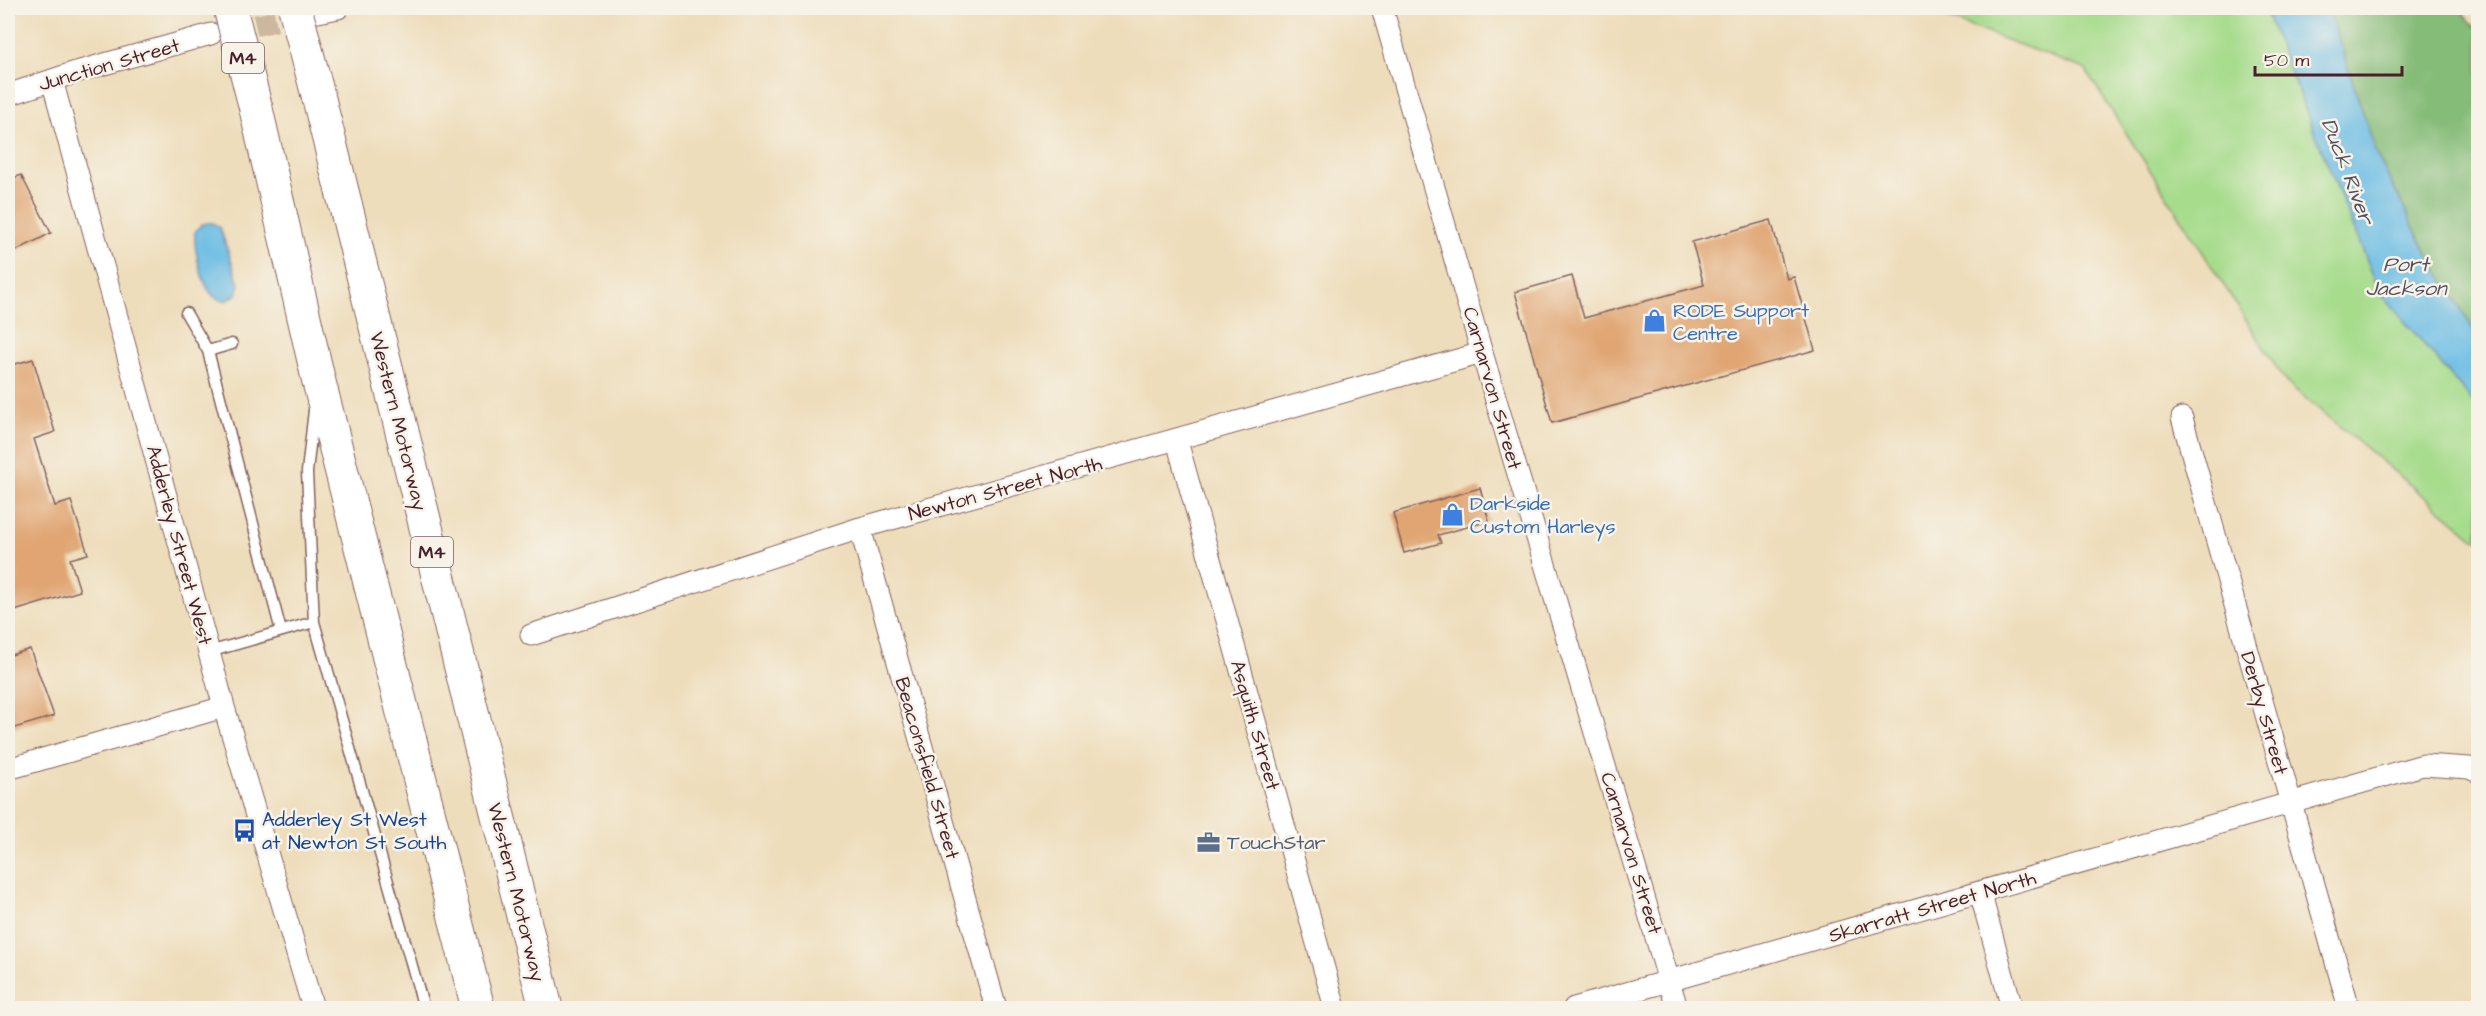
<svg xmlns="http://www.w3.org/2000/svg" width="2486" height="1016" font-family="'Architects Daughter',sans-serif">
	<style>
		.green { fill: #a7dc8d; stroke: #787e5c; stroke-width: 1.5 }
		.forest { fill: #85bc78; stroke: #686e52; stroke-width: 1.5 }
		.water { fill: #68bbe4; stroke: #596d88; stroke-width: 1.5 }
		.building { fill: #e0a572 }
		.lines { fill: none; stroke-linecap: round; stroke-linejoin: round }
		.minor-tunnel { stroke: #cdb79e; stroke-width: 21; stroke-dasharray: 21 10; stroke-linecap: butt }
		.service-casing { stroke: #83625d; stroke-width: 13 }
		.minor-casing { stroke: #83625d; stroke-width: 23 }
		.motorway-casing { stroke: #83625d; stroke-width: 35 }
		.service { stroke: #fff; stroke-width: 10 }
		.minor { stroke: #fff; stroke-width: 21 }
		.motorway { stroke: #fff; stroke-width: 33 }
		.motorway-bridge-casing { stroke: #83625d; stroke-width: 35; stroke-linecap: butt }
		.motorway-bridge { stroke: #fff; stroke-width: 33 }
		.labels { text-anchor: middle; stroke-width: 5; stroke-linejoin: round; paint-order: stroke }
		.shield { fill: #f7f3e8; stroke: #7e5f64; stroke-width: 1.5 }
		.shield-label { font-size: 18px; font-weight: bold; fill: #4a1f2b }
		.street-label { font-size: 20px; fill: #4a1f2b; stroke: #f7f3e8 }
		.shop-label { font-size: 20px; fill: #366cbe; stroke: #f7f3e8; text-anchor: start }
		.transit-label { font-size: 20px; fill: #164399; stroke: #f7f3e8; text-anchor: start }
		.service-label { font-size: 20px; fill: #4e5e75; stroke: #f7f3e8; text-anchor: start }
		.water-label { font-size: 21px; font-style: italic; fill: #534e62; stroke: #f7f3e8 }
	</style>
	<rect width="100%" height="100%" fill="#f7f3e8"/>
	<filter id="ink" filterUnits="userSpaceOnUse"><feTurbulence type="fractalNoise" baseFrequency=".0167" numOctaves="2"/><feDisplacementMap in="SourceGraphic" scale="12" xChannelSelector="R" yChannelSelector="G"/><feConvolveMatrix kernelMatrix="1 2 1 2 8 2 1 2 1" color-interpolation-filters="sRGB"/></filter>
	<filter id="wash" filterUnits="userSpaceOnUse"><feTurbulence type="fractalNoise" baseFrequency=".008" numOctaves="4" result="noise"/><feDisplacementMap in="SourceGraphic" scale="24" xChannelSelector="R" yChannelSelector="G"/><feGaussianBlur stdDeviation="1.35" result="paint"/><feColorMatrix in="noise" values="0 0 0 0 0 0 0 0 0 0 0 0 0 0 0 0 0 1.4 0 .05"/><feComposite in="paint" operator="in"/></filter>
	<g filter="url(#wash)">
		<rect width="100%" height="100%" fill="#edb"/>
		<path class="green" d="M1920 8H2264L2380 292 2478 408V541L2286 382 2085 69Z"/>
		<path class="forest" d="M2328 8H2459L2478 30V337L2424 248 2377 155Z"/>
		<path class="water" d="M2264 8H2328L2377 155 2424 248 2478 337V408L2380 292Z
			M207 223H213L220 228 239 284 238 293C232 297 228 302 221 300 203 297 193 247 195 232L201 225Z"/>
		<g id="blocks">
			<path class="building" d="M21 175 51 233 8 255V181Z
				M1771 220 1787 279 1794 277 1815 350 1552 423 1515 292 1572 276 1584 318 1704 285 1692 242Z
				M33 359 55 432 34 439 55 506 71 501 88 554 70 559 80 591 8 613V366Z
				M1480 488 1489 521 1438 535 1441 543 1404 553 1393 513Z
				M30 649 54 716 8 730V656Z"/>
		</g>
	</g>
	<g filter="url(#ink)">
		<use href="#blocks" fill-opacity="0" stroke="#83625d" stroke-width="1.5"/>
		<g class="lines">
			<path class="minor-tunnel" d="M225 32 309 14"/>
			<defs>
				<path id="service" d="M186 313 208 351 281 631
					M208 351 232 344
					M314 410 307 472 314 622 424 1008
					M209 652 314 622"/>
				<path id="minor" d="M1382 8 1482 353 1677 1008
					M318 12 338 8
					M52 80 224 707 313 1008
					M8 95 76 72 211 34
					M2182 418 2349 1008
					M1177 441 1335 1008
					M860 528 996 1008
					M531 635 860 528 1482 353
					M8 769 224 707
					M1980 892 2012 1008
					M1574 1008 2423 765 2469 768 2478 772"/>
				<path id="motorway" d="M318 95 546 1008
					M256 109 318 378 478 1008"/>
			</defs>
			<use href="#service" class="service-casing"/>
			<use href="#minor" class="minor-casing"/>
			<use href="#motorway" class="motorway-casing"/>
			<use href="#service" class="service"/>
			<use href="#minor" class="minor"/>
			<use href="#motorway" class="motorway"/>
			<defs>
				<path id="motorway-bridge" d="M230 8 256 109
					M295 8 318 95"/>
			</defs>
			<use href="#motorway-bridge" class="motorway-bridge-casing"/>
			<use href="#motorway-bridge" class="motorway-bridge"/>
		</g>
	</g>
	<defs>
		<symbol id="shop-bare" viewBox="-9 -9 18 18"><path d="M-5-2.5h2.3a2.7 3.5 0 0 1 5.4 0H5L5.5 6h-11ZM-1.5-2.5h3a1.5 2.3 0 0 0-3 0Z" fill="#3f7fe0" stroke="#f7f3e8" stroke-width="2.5" paint-order="stroke"/></symbol>
		<symbol id="bus-bare" viewBox="-9 -9 18 18"><path d="M-5-6H5V4H4V6H2V4H-2V6H-4V4H-5ZM-3.5-4V0h7V-4ZM-3.5 1.2v1.5H-2V1.2ZM2 1.2v1.5H3.5V1.2Z" fill="#1a4fb4" stroke="#f7f3e8" stroke-width="2.5" paint-order="stroke"/></symbol>
		<symbol id="office-bare" viewBox="-9 -9 18 18"><path d="M-6-3h4V-5.5h4V-3h4V5H-6ZM-1-4.5V-3h2v-1.5ZM-6 0V1H6V0Z" fill="#5c6f8a" stroke="#f7f3e8" stroke-width="2.5" paint-order="stroke"/></symbol>
	</defs>
	<g fill-rule="evenodd">
		<use href="#shop-bare" x="1638" y="304" width="33" height="33"/>
		<use href="#shop-bare" x="1436" y="498" width="33" height="33"/>
		<use href="#bus-bare" x="228" y="814" width="33" height="33"/>
		<use href="#office-bare" x="1192" y="826" width="33" height="33"/>
	</g>
	<g class="labels">
		<g class="shield">
			<rect x="222" y="43" width="42" height="30" rx="4.5"/>
			<rect x="411" y="537" width="42" height="30" rx="4.5"/>
		</g>
		<g class="shield-label">
			<text x="243" y="64">M4</text>
			<text x="432" y="558">M4</text>
		</g>
		<g class="street-label">
			<text transform="translate(109 64) rotate(-16)" y="7">Junction Street</text>
			<text transform="translate(1493 388) rotate(74)" y="7">Carnarvon Street</text>
			<text transform="translate(399 421) rotate(76)" y="7">Western Motorway</text>
			<text transform="translate(1005 488) rotate(-15)" y="7">Newton Street North</text>
			<text transform="translate(180 545) rotate(75)" y="7">Adderley Street West</text>
			<text transform="translate(2265 713) rotate(74)" y="7">Derby Street</text>
			<text transform="translate(1256 725) rotate(74)" y="7">Asquith Street</text>
			<text transform="translate(928 768) rotate(74)" y="7">Beaconsfield Street</text>
			<text transform="translate(1632 853) rotate(73)" y="7">Carnarvon Street</text>
			<text transform="translate(517 892) rotate(76)" y="7">Western Motorway</text>
			<text transform="translate(1932 906) rotate(-16)" y="7">Skarratt Street North</text>
		</g>
		<g class="shop-label">
			<text x="1673" y="317">RODE Support<tspan x="1673" dy="23">Centre</tspan></text>
			<text x="1470" y="510">Darkside<tspan x="1470" dy="23">Custom Harleys</tspan></text>
		</g>
		<g class="transit-label">
			<text x="262" y="826">Adderley St West<tspan x="262" dy="23">at Newton St South</tspan></text>
		</g>
		<g class="service-label">
			<text x="1227" y="849">TouchStar</text>
		</g>
		<g class="water-label">
			<text transform="translate(2348 171) rotate(69)" y="7">Duck River</text>
			<text x="2406" y="271">Port<tspan x="2406" dy="24">Jackson</tspan></text>
		</g>
	</g>
	<rect width="2486" height="1016" fill="none" stroke="#f7f3e8" stroke-width="30"/>
	<path d="M2255 66v9h147v-9" fill="none" stroke="#4a1f2b" stroke-width="3"/>
	<text x="2264" y="66" font-size="18" fill="#4a1f2b" stroke="#f7f3e8" stroke-width="4.5" paint-order="stroke">50 m</text>
</svg>
